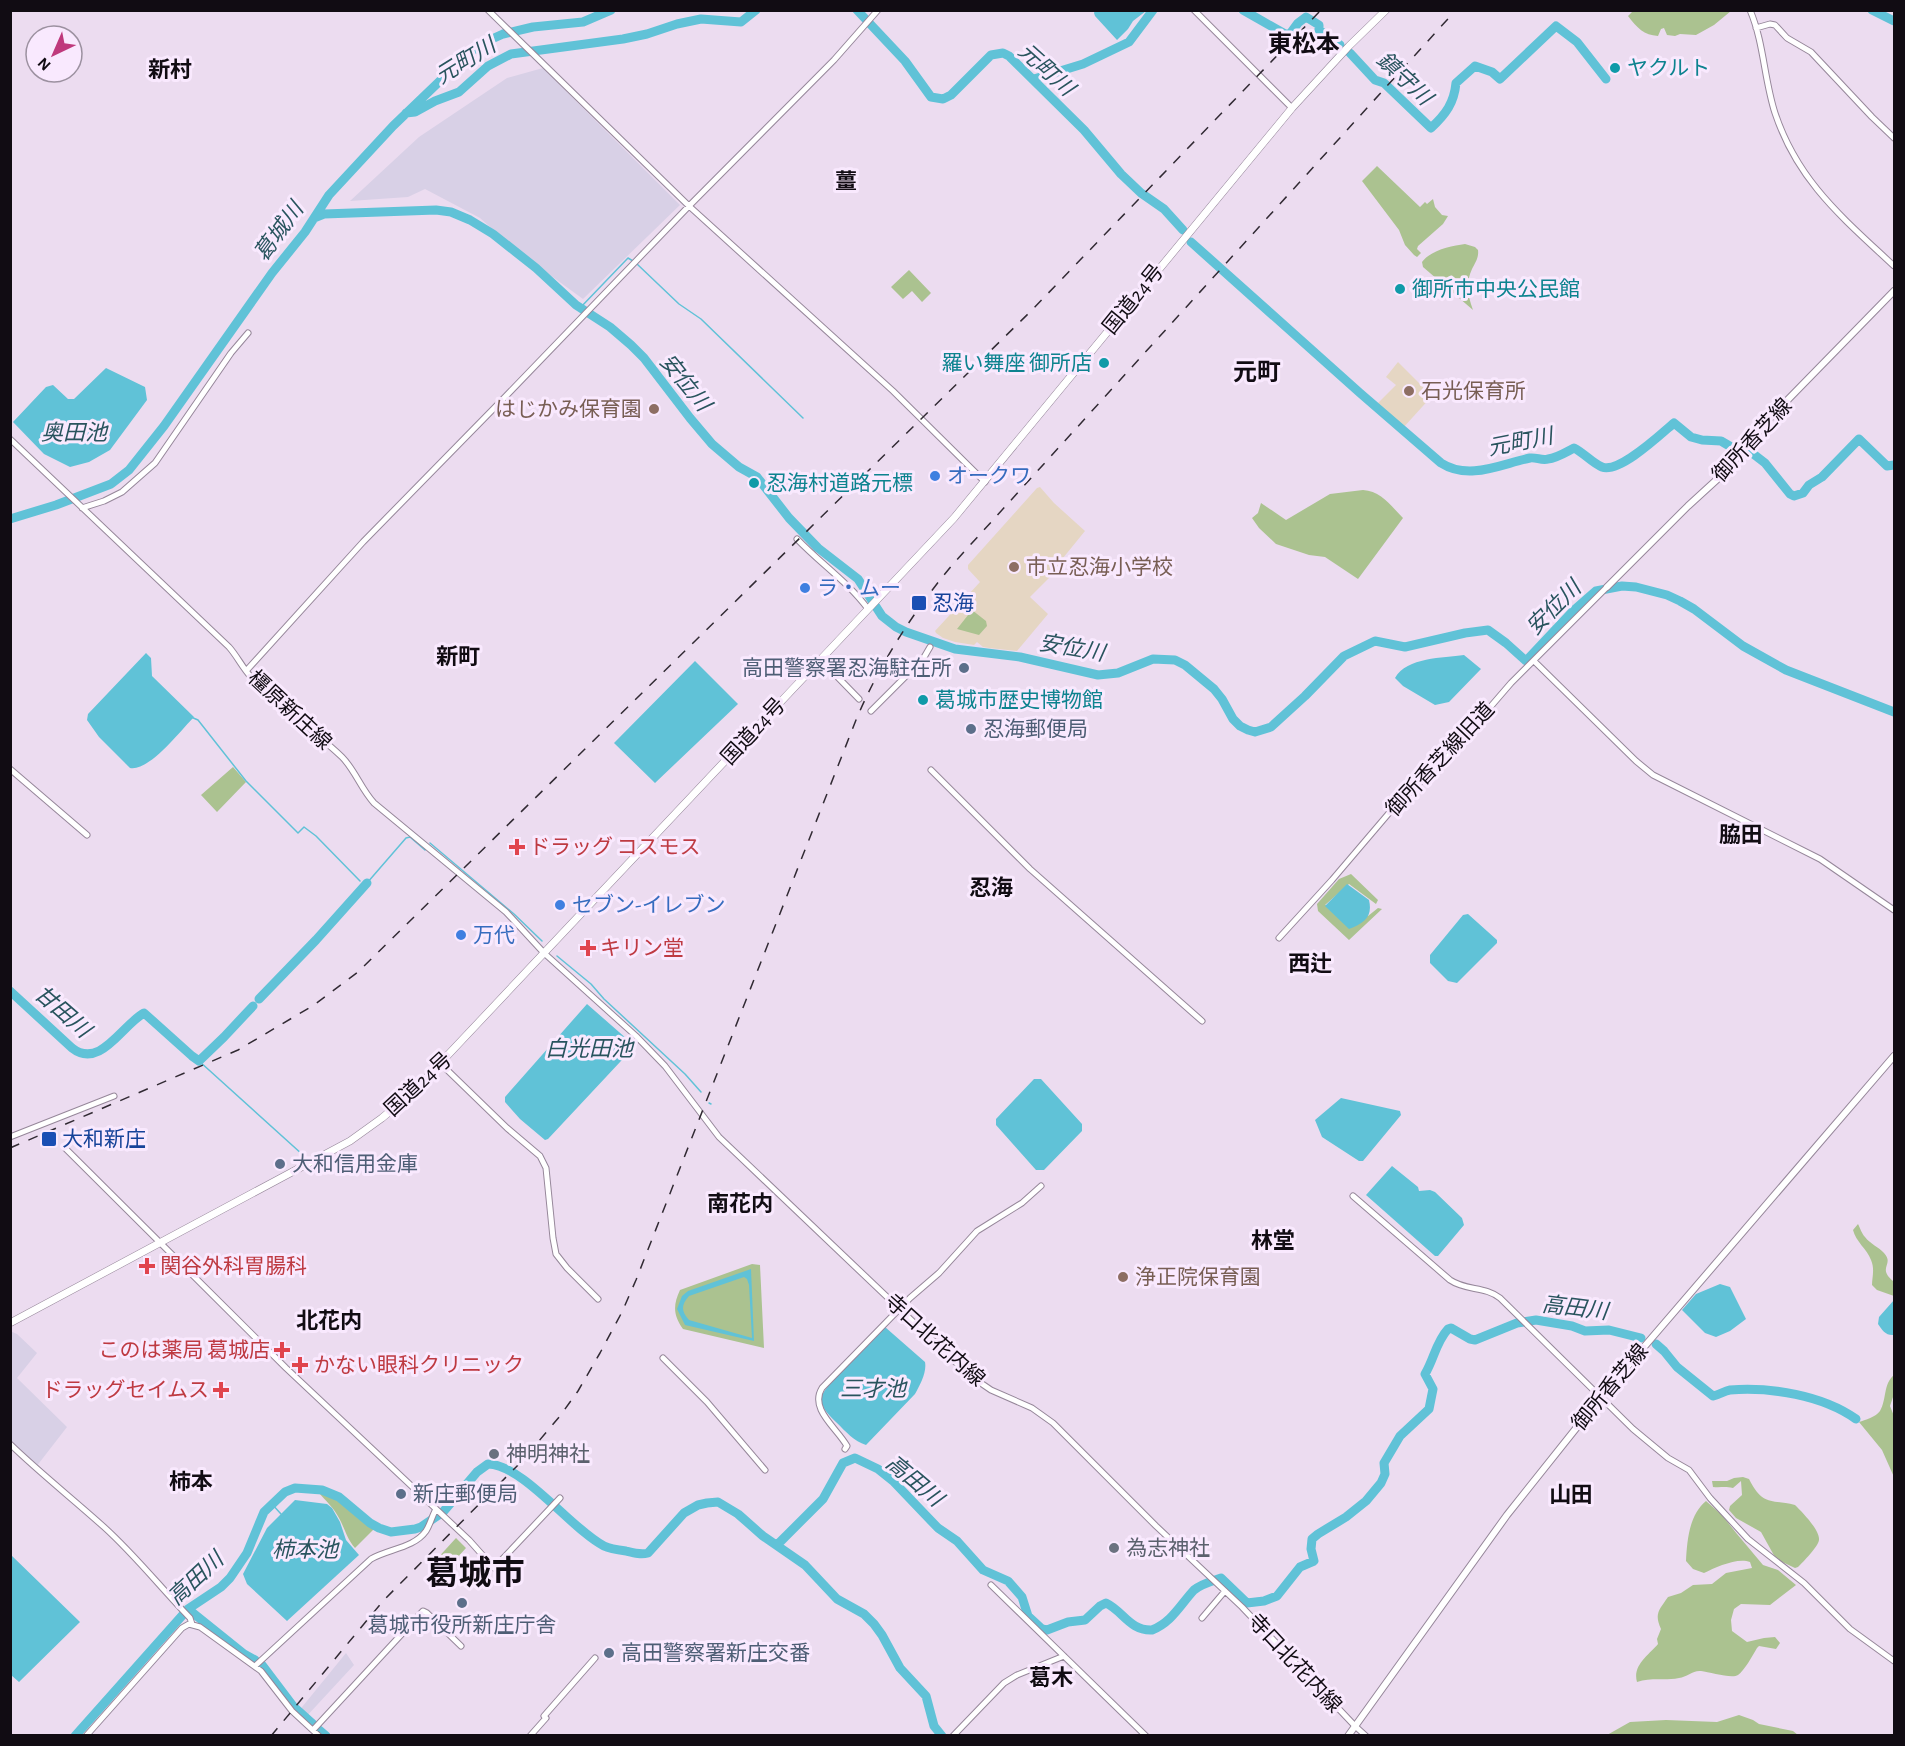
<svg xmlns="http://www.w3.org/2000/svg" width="1905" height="1746" font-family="'Alegreya Sans','Noto Sans JP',sans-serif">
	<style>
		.industrial { fill: #d8d0e6 }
		.education { fill: #e5d6c3 }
		.green { fill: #abc290 }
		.water { fill: #60c2d7; fill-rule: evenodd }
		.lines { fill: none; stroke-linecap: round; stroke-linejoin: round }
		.stream { stroke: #60c2d7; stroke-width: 1.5 }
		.river { stroke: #60c2d7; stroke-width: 9 }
		.secondary-casing { stroke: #96879a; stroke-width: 7 }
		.primary-casing { stroke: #96879a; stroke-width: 8 }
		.highway-casing { stroke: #96879a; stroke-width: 8 }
		.secondary { stroke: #fff; stroke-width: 5 }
		.primary { stroke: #fff; stroke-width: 6 }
		.highway { stroke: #fff; stroke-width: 7 }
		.rail { stroke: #312a33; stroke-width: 1.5; stroke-dasharray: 10 10; stroke-linecap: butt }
		.culture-dot { fill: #0f9aa8; stroke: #f9e9fe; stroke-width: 2 }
		.education-dot { fill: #8d6e63; stroke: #f9e9fe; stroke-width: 2 }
		.shop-dot { fill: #3f7fe0; stroke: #f9e9fe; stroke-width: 2 }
		.transit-dot { fill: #1a4fb4; stroke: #f9e9fe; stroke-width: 2 }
		.service-dot { fill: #5c6f8a; stroke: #f9e9fe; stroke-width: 2 }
		.health-dot { fill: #e0444e; stroke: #f9e9fe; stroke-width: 2 }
		.worship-dot { fill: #6b7280; stroke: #f9e9fe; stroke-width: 2 }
		.labels { text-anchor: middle; stroke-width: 6; stroke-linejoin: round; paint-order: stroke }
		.culture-label { font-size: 21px; fill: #0d838f; stroke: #f9e9fe; text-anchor: start }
		.street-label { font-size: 21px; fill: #110c13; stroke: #f9e9fe }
		.education-label { font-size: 21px; fill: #785e54; stroke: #f9e9fe; text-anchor: start }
		.shop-label { font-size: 21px; fill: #366cbe; stroke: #f9e9fe; text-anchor: start }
		.transit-label { font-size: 21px; fill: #164399; stroke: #f9e9fe; text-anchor: start }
		.service-label { font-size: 21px; fill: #4e5e75; stroke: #f9e9fe; text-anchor: start }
		.health-label { font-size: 21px; fill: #be3a42; stroke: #f9e9fe; text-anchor: start }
		.worship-label { font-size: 21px; fill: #5b616d; stroke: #f9e9fe; text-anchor: start }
		.water-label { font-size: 22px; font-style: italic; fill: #29545e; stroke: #f9e9fe }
		.neighbourhood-label { font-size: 22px; font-weight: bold; fill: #110c13; stroke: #f9e9fe }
		.quarter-label { font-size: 24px; font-weight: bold; fill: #110c13; stroke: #f9e9fe }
		.town-label { font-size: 33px; font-weight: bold; fill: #110c13; stroke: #f9e9fe }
	</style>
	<rect width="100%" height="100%" fill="#ecdcf0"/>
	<path class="industrial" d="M543 68 680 205 583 299 517 251 480 218 425 189 408 197 350 201 419 137 507 78Z
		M10 1331 17 1334 37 1353 17 1378 67 1427 36 1467 11 1441Z
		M346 1653 354 1665 305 1718 298 1712Z"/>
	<path class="education" d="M1398 362 1432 396 1403 428 1376 405 1396 385 1386 377Z
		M1040 487 1054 503 1085 531 1063 558 1066 561 1030 597 1048 614 1017 651 989 648 983 647 977 642 974 645 955 642 943 638 936 633 935 631 980 582 968 569V565L1037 488Z"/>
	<path class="green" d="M1670 10 1672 12 1731 11 1714 25 1696 35 1680 34 1675 36 1667 35 1664 28 1661 29 1658 36C1644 35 1637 28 1628 16L1633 11Z
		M1377 166 1420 207 1425 202 1427 204 1433 199 1435 207 1442 215 1448 216 1443 224 1418 246 1417 249 1421 253 1417 257 1414 255 1405 245 1399 230 1362 181Z
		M1465 244 1475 247 1478 250C1479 258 1475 263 1472 269 1465 284 1468 296 1473 310L1423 267 1422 262C1431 250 1451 246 1465 244Z
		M909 270 931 293 922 302 912 291 903 299 891 287Z
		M1363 490C1381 491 1391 506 1403 518L1358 579 1325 557 1309 555 1276 544 1259 528 1252 518 1258 513 1261 503 1286 520 1330 494Z
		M972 610 986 621 987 626 979 635 957 629Z
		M233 767 246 782 217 812 201 795Z
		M1351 874 1378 900 1376 904 1349 884 1325 905 1368 916 1378 908 1382 909 1349 940 1318 911 1317 904 1339 879Z
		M1858 1224C1860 1228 1862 1234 1865 1237 1870 1244 1879 1247 1884 1253 1895 1265 1876 1267 1894 1282V1296L1877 1290 1872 1285C1872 1277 1875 1269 1871 1260 1867 1249 1856 1242 1853 1230Z
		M752 1264 760 1265 764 1348 683 1329C673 1315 673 1305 680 1290Z
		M1894 1375V1394L1890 1406 1894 1416V1477L1882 1450 1859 1422C1865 1420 1876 1417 1880 1411 1887 1399 1883 1384 1894 1375Z
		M1743 1477 1749 1479C1763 1506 1769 1499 1795 1505 1802 1512 1820 1530 1819 1540 1818 1547 1803 1562 1798 1567L1795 1568 1776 1559 1761 1532 1736 1518 1729 1510 1730 1506 1742 1495 1741 1481 1733 1488C1724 1486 1721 1488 1713 1487L1712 1481H1727L1734 1478Z
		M318 1492C336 1490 362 1517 375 1528L355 1548C347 1539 345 1529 339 1518 334 1508 326 1501 318 1492Z
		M1706 1501 1722 1515 1737 1534 1763 1565 1778 1570 1796 1585 1770 1605 1741 1604 1734 1609 1731 1620 1732 1631 1747 1642 1764 1638 1775 1637 1780 1643 1776 1649 1759 1646 1757 1648C1753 1655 1744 1671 1738 1675 1732 1679 1710 1672 1701 1671 1693 1670 1687 1677 1679 1678 1665 1681 1651 1677 1637 1682 1632 1665 1650 1654 1658 1644L1657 1639 1661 1629C1654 1614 1659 1610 1668 1597L1681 1593 1693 1585 1712 1584 1726 1573 1752 1568 1750 1562C1738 1557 1716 1567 1704 1573L1693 1569 1686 1561C1687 1541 1689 1515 1706 1501Z
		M456 1538 466 1548 445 1571 435 1561Z
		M1739 1715 1753 1720 1759 1724 1793 1731 1798 1735H1607L1630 1722 1666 1720 1717 1722Z"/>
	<path class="water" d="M1095 10H1146V11L1133 21 1128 29 1117 40 1095 16 1094 13Z
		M106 368 145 387 147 400 110 450 89 462 70 467 44 454 13 422 46 387 53 385 68 399H74Z
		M146 653 151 658 152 676 194 717C181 730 149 772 130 768L99 737 87 720 88 714Z
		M1464 655 1481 669 1449 702 1435 705 1403 686 1395 678C1407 657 1443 658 1464 655Z
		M695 661 738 704 655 783 614 743Z
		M1347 884 1369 900C1373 917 1364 923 1349 929L1325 906Z
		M1468 914 1497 940V943L1457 983 1448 981 1430 963V955L1463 915Z
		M587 1004 635 1046 548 1139 545 1140 520 1119 505 1102V1097Z
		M1034 1079H1041L1082 1124V1131L1044 1170H1036L996 1125V1119Z
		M1341 1098 1400 1111 1401 1115 1363 1161H1359L1322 1137 1315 1120Z
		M1392 1166 1418 1187 1419 1191 1430 1190 1435 1192 1462 1218 1464 1225 1438 1256H1435L1366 1195Z
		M751 1269 754 1341 685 1325 677 1309 682 1296 688 1291ZM744 1277 747 1279 749 1285 752 1338 689 1320C681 1311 681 1305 689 1296Z
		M1720 1284 1730 1287 1746 1319 1730 1331 1716 1337 1705 1333 1682 1310 1696 1294Z
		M1894 1300V1335C1886 1336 1882 1330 1878 1324L1879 1317Z
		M885 1327 925 1362C927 1372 920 1385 915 1394L866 1445C854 1441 846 1432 837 1423 831 1417 822 1409 821 1400 820 1388 874 1338 885 1327Z
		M295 1500 327 1504 332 1508 340 1522 346 1540 359 1555 287 1621 247 1584 243 1574 267 1528Z
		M10 1554 80 1622 19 1682 11 1675Z"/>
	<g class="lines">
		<path class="stream" d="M637 264 679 304 701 319 803 418
			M580 308 628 258 633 261
			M191 717 198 720 246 781 298 833 304 827 316 836 360 881
			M430 843 514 914 542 941
			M367 883 406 838 410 837 425 850
			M557 956 591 984 604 999 685 1074 701 1092
			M199 1061 303 1155
			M709 1103 711 1104
			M271 1503 281 1514"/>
		<path class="river" d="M857 10 905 61 931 97 943 99 951 95 991 55 1003 53 1009 56 1084 130 1121 174 1141 193 1164 209 1183 230
			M1243 10 1285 34H1290L1298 23 1306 17 1319 25V30L1340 45
			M1872 10 1894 21
			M1350 53 1375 80 1384 83 1431 128C1446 114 1454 103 1456 83L1475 66 1492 72 1500 79 1556 26 1577 42 1606 79
			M1034 79 1083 64 1129 42 1153 10
			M406 113 415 112 435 101 459 92 488 66 511 54 623 39 647 34 677 24 701 19 741 22 756 10
			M314 218 324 214 436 210 451 212 470 220 493 234 536 268 576 305 610 327 631 345 644 358 690 418 712 444 739 467 757 477 789 518 818 548 858 579 882 616 896 627 906 632 955 649 1020 657 1098 675 1118 673 1153 659 1175 660 1185 665 1214 689 1222 699 1233 719 1240 726 1248 730 1255 732 1271 727 1305 696 1344 656 1375 641 1405 647 1465 633 1488 630 1506 643 1526 661 1572 612 1596 591 1622 586 1636 587 1667 595 1680 601 1694 609 1743 646 1786 670 1894 712
			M1191 242 1360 393 1441 463C1469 481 1501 464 1530 458 1536 457 1542 461 1548 459 1557 458 1566 452 1574 448 1584 453 1592 463 1602 467 1619 474 1661 434 1674 423L1691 437 1702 440 1721 441 1738 451 1743 446 1765 463 1790 494 1794 496 1803 493 1809 485 1822 477 1859 439 1887 466 1894 465
			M10 519 56 505 111 484 129 470 164 426 272 273 305 232 329 195 393 126 468 54 483 43 503 34 533 27 583 22 611 10
			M10 991 72 1048C100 1070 122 1025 144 1013L192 1056 199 1061 224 1037 253 1006
			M259 999 316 940 367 883
			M1656 1344 1664 1351 1677 1367 1713 1396C1719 1395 1724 1391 1730 1390 1771 1387 1822 1395 1856 1419
			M777 1545 823 1499 843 1463 855 1458 878 1469 893 1481 938 1528 957 1541 983 1570 1008 1581 1022 1597 1028 1616 1042 1629 1047 1630 1068 1622 1085 1620 1100 1606 1106 1603C1123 1611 1130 1631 1152 1630 1172 1622 1180 1605 1194 1590 1201 1584 1212 1581 1221 1578L1247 1603 1264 1601 1277 1596 1300 1567 1314 1561 1311 1549 1312 1539 1318 1534 1346 1517 1366 1501 1381 1483 1385 1474 1384 1463 1400 1436 1429 1409 1433 1389 1425 1374C1434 1359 1436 1342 1448 1329L1451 1328 1470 1339 1475 1340 1517 1323 1536 1320 1572 1326 1585 1331 1609 1330 1641 1338
			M188 1609 244 1654 255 1660
			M262 1665 293 1706 313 1724
			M319 1730 326 1736
			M75 1736 188 1609 221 1587 230 1578 247 1553 264 1512 285 1492 295 1488 322 1490 339 1497 370 1523 379 1528 391 1532 415 1529 421 1527 443 1512 477 1472 488 1464C524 1465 571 1529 604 1546 610 1549 618 1550 626 1551 634 1553 641 1555 648 1553L684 1513 698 1505 707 1503 718 1502 738 1514 763 1536 805 1565 837 1599 864 1614 874 1624 882 1635 900 1668 926 1696 934 1726 942 1736"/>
		<defs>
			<path id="secondary" d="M488 10 689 206 893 391 985 482
				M1194 10 1292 108
				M1750 10C1764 43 1764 79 1775 113 1798 182 1843 218 1894 266
				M1756 28 1770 24 1775 25 1787 38 1811 52 1872 117 1894 138
				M10 439 229 647C237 656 242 667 251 677 278 707 313 729 342 757 355 770 361 789 374 803L506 912 544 953 636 1036 665 1066 719 1137 739 1156 969 1375 991 1390 1032 1408 1053 1423 1156 1526 1242 1607 1355 1726 1366 1736
				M82 508 104 501 122 492 155 463 231 353 248 333
				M797 539C821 564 848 582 868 609
				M820 659 859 699
				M1534 661 1636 761 1653 775 1820 859 1894 910
				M246 671 363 542 506 396 689 206 834 60 878 10
				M871 711 923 659 930 647
				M10 769 87 835
				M931 770 1030 869 1202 1021
				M1279 938 1332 880 1395 806 1448 756 1511 683 1607 587
				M441 1064 507 1128 540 1156 546 1168 553 1238 556 1254 567 1268 598 1299
				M10 1137 114 1096
				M66 1149 286 1368 469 1540 494 1568 560 1498
				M1353 1196 1450 1280C1466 1291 1485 1286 1500 1298L1633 1429 1668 1458 1689 1470 1710 1498 1748 1539 1804 1583 1850 1629 1894 1661
				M663 1358 707 1402 765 1470
				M10 1444C40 1473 73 1499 104 1527 135 1555 161 1588 190 1618L192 1624
				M845 1449 847 1446C837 1428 809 1409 822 1388L910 1298 939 1273 977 1231 1022 1203 1041 1186
				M991 1585 1146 1736
				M1202 1618 1225 1591
				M255 1666 371 1559C388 1549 414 1548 426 1531 430 1525 432 1516 436 1509
				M544 1716 595 1658
				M313 1730 423 1611 427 1613 461 1646
				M86 1736 182 1628 189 1624 200 1627 261 1671 292 1711 319 1736
				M530 1736 546 1718
				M953 1736 1004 1683 1017 1675 1064 1656"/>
			<path id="primary" d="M1607 587 1688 506 1723 474 1770 418 1894 291
				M1348 1736 1507 1515 1601 1397 1894 1056"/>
			<path id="highway" d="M10 1323 350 1141 382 1118 413 1092 954 518 1292 108 1349 46 1386 10"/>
		</defs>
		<use href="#secondary" class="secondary-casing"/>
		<use href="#primary" class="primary-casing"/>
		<use href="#highway" class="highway-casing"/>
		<use href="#secondary" class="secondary"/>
		<use href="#primary" class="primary"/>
		<use href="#highway" class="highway"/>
		<path class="rail" d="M10 1148 238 1050 314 1005 358 972 1031 311 1321 10
			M271 1736 383 1601 522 1461 560 1416 578 1391 600 1353 622 1312 636 1280 856 720C880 663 913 612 953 564L1456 10"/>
	</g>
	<g class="culture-dot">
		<circle cx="1615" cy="68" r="6"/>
		<circle cx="1400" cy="289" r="6"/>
		<circle cx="1104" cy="363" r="6"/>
		<circle cx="754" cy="483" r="6"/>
		<circle cx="923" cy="700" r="6"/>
	</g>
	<g class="education-dot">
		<circle cx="1409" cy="391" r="6"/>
		<circle cx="654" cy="409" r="6"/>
		<circle cx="1014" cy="567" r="6"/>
		<circle cx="1123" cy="1277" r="6"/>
	</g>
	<g class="shop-dot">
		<circle cx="935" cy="476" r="6"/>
		<circle cx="805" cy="588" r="6"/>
		<circle cx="560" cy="905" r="6"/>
		<circle cx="461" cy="935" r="6"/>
	</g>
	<g class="transit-dot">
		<rect x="911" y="595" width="16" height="16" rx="3"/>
		<rect x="41" y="1131" width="16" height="16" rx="3"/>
	</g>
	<g class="service-dot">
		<circle cx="964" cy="668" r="6"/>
		<circle cx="971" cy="729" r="6"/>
		<circle cx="280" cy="1164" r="6"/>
		<circle cx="401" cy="1494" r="6"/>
		<circle cx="462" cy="1603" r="6"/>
		<circle cx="609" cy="1653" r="6"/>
	</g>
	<g class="health-dot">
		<path d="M514 838h6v6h6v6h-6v6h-6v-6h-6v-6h6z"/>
		<path d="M585 939h6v6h6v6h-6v6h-6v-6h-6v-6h6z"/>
		<path d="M144 1257h6v6h6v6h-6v6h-6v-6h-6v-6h6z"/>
		<path d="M279 1341h6v6h6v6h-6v6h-6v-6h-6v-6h6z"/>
		<path d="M297 1356h6v6h6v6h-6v6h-6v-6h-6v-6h6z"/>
		<path d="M218 1381h6v6h6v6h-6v6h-6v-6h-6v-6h6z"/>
	</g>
	<g class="worship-dot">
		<circle cx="494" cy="1454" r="6"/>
		<circle cx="1114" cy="1548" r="6"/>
	</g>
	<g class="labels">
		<g class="culture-label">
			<text x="1627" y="75">ヤクルト</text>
			<text x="1412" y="296">御所市中央公民館</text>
			<text x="1092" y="370" text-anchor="end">羅い舞座 御所店</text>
			<text x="766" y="490">忍海村道路元標</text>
			<text x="935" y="707">葛城市歴史博物館</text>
		</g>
		<g class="street-label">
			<text transform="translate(1133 299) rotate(-51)" y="7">国道24号</text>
			<text transform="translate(1752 440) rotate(-47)" y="7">御所香芝線</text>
			<text transform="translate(290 710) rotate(43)" y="7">橿原新庄線</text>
			<text transform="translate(753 731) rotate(-47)" y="7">国道24号</text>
			<text transform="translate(1440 759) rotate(-47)" y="7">御所香芝線旧道</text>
			<text transform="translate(418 1084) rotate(-43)" y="7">国道24号</text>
			<text transform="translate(935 1340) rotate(42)" y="7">寺口北花内線</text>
			<text transform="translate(1610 1387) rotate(-50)" y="7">御所香芝線</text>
			<text transform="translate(1295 1663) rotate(47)" y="7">寺口北花内線</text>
		</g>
		<g class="education-label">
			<text x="1421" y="398">石光保育所</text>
			<text x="642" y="416" text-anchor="end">はじかみ保育園</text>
			<text x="1026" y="574">市立忍海小学校</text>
			<text x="1135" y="1284">浄正院保育園</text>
		</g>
		<g class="shop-label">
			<text x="947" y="483">オークワ</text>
			<text x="817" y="595">ラ・ムー</text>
			<text x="572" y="912">セブン-イレブン</text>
			<text x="473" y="942">万代</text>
		</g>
		<g class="transit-label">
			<text x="932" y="610">忍海</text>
			<text x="62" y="1146">大和新庄</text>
		</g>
		<g class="service-label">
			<text x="952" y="675" text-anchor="end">高田警察署忍海駐在所</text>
			<text x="983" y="736">忍海郵便局</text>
			<text x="292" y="1171">大和信用金庫</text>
			<text x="413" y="1501">新庄郵便局</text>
			<text x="462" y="1632" text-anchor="middle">葛城市役所新庄庁舎</text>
			<text x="621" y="1660">高田警察署新庄交番</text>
		</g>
		<g class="health-label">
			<text x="529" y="854">ドラッグ コスモス</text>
			<text x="600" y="955">キリン堂</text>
			<text x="160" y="1273">関谷外科胃腸科</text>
			<text x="270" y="1357" text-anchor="end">このは薬局 葛城店</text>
			<text x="314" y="1372">かない眼科クリニック</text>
			<text x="209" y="1397" text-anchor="end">ドラッグセイムス</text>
		</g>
		<g class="worship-label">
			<text x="506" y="1461">神明神社</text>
			<text x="1126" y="1555">為志神社</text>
		</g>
		<g class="water-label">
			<text transform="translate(465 60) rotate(-32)" y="8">元町川</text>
			<text transform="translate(1047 69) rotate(42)" y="8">元町川</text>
			<text transform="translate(1405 78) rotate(43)" y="8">鎮守川</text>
			<text transform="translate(278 231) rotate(-54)" y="8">葛城川</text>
			<text transform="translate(686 382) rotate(51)" y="8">安位川</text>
			<text x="74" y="440">奥田池</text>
			<text transform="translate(1520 441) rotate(-11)" y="8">元町川</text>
			<text transform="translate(1553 607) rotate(-45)" y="8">安位川</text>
			<text transform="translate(1072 647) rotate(10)" y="8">安位川</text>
			<text transform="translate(63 1011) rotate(41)" y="8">甘田川</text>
			<text x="589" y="1056">白光田池</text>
			<text transform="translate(1575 1307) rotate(7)" y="8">高田川</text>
			<text x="873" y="1396">三才池</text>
			<text transform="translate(915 1480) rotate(40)" y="8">高田川</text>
			<text x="305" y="1557">柿本池</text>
			<text transform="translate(195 1578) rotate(-43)" y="8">高田川</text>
		</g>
		<g class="neighbourhood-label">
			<text x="170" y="77">新村</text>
			<text x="846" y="189">薑</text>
			<text x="458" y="664">新町</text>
			<text x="1741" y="842">脇田</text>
			<text x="991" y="895">忍海</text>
			<text x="1310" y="971">西辻</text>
			<text x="740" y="1211">南花内</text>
			<text x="1273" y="1248">林堂</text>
			<text x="329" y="1328">北花内</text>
			<text x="191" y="1489">柿本</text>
			<text x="1571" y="1502">山田</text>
			<text x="1051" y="1685">葛木</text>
		</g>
		<g class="quarter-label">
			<text x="1304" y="52">東松本</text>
			<text x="1257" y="380">元町</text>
		</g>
		<g class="town-label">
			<text x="475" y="1584">葛城市</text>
		</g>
	</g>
	<rect width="1905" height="1746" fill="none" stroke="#110c13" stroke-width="24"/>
	<g transform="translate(54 54) rotate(224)"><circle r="28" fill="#f9e9fe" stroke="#9c91a0" stroke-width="1.5"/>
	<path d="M0-4.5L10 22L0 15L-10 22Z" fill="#bf397c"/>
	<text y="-9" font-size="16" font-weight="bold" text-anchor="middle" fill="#110c13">N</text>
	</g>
</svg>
